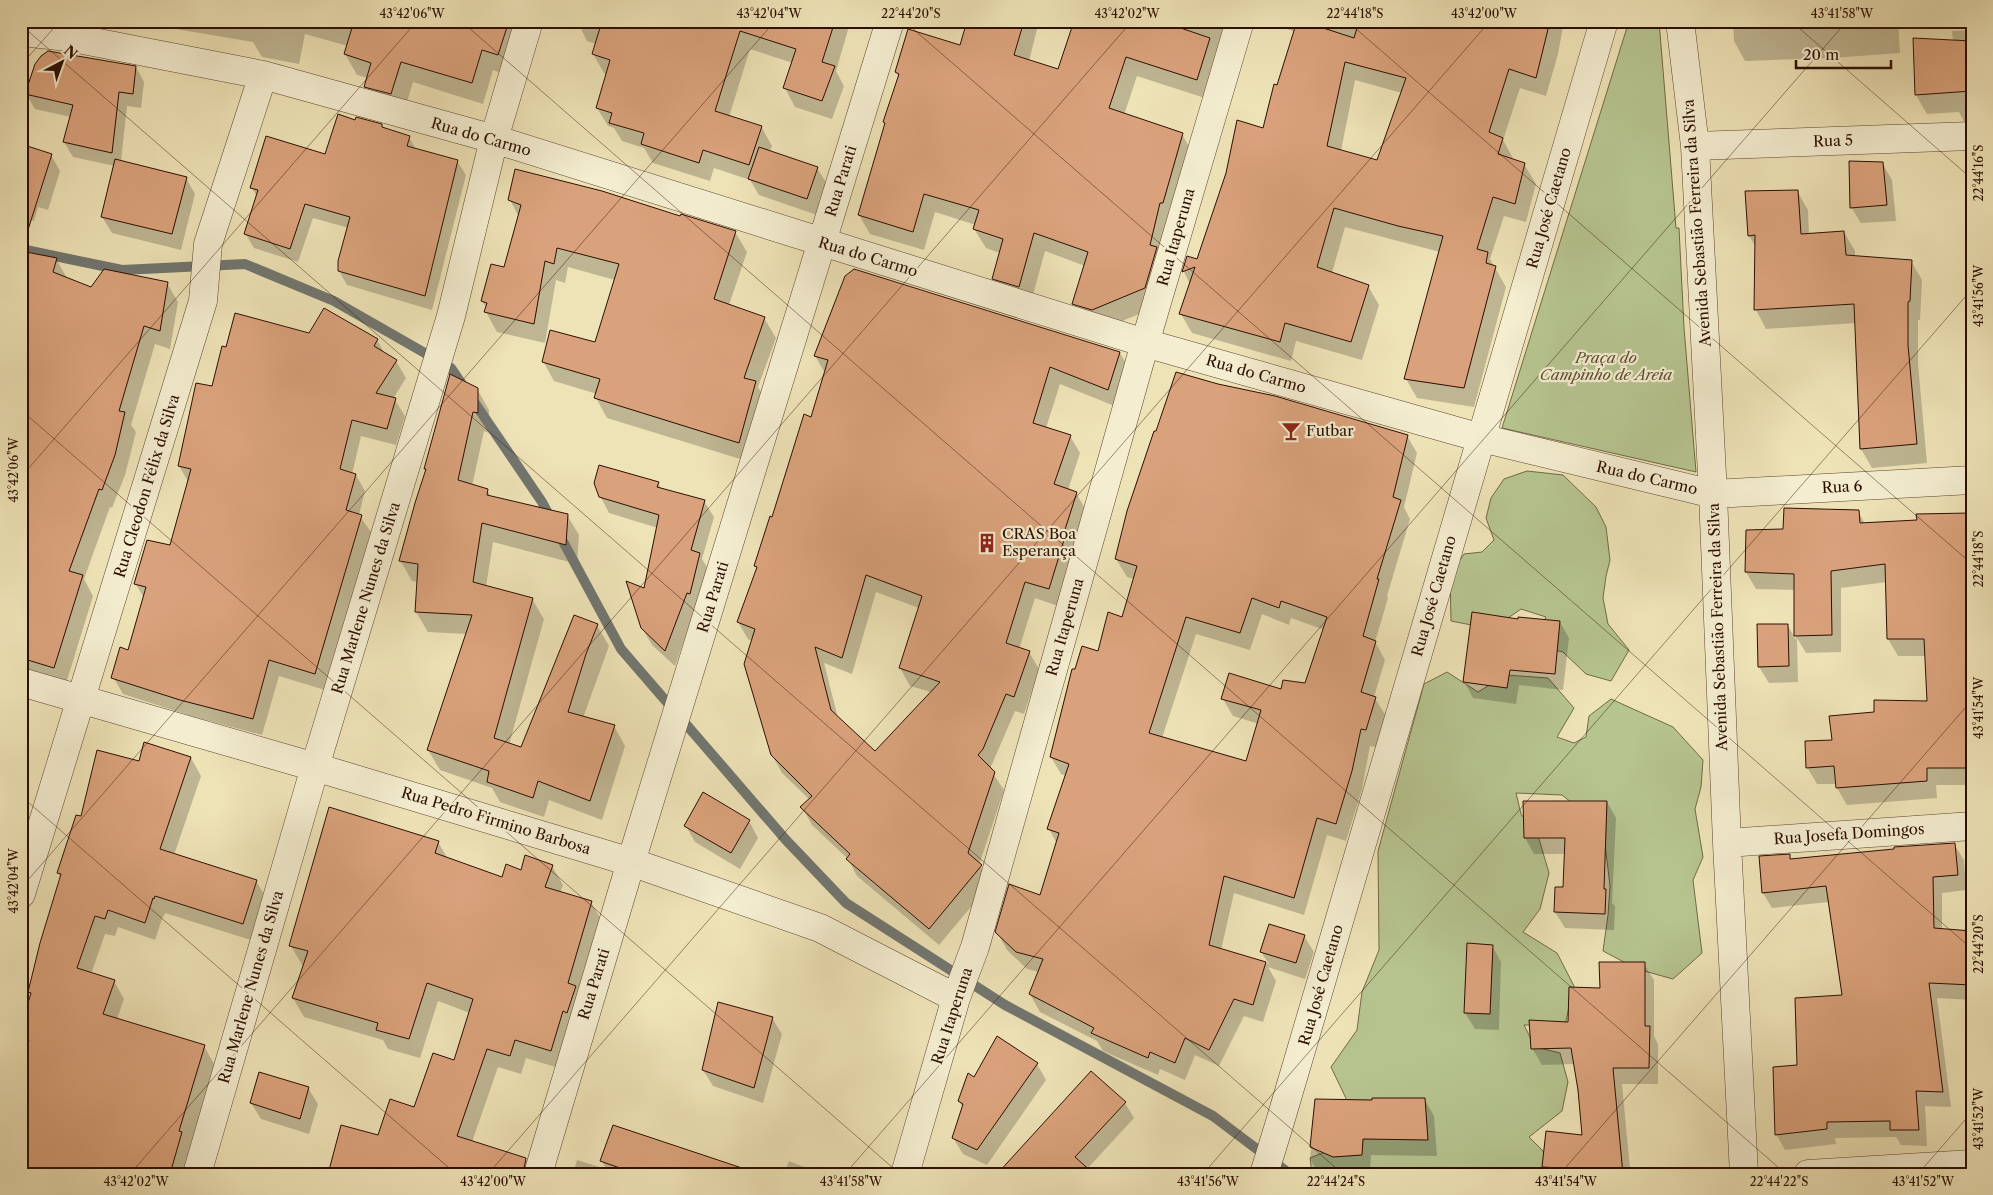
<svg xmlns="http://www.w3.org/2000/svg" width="1993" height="1195" font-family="'Libre Caslon Text',serif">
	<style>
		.green { fill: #b6c490; stroke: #716948 }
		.shadow { fill: #0003; fill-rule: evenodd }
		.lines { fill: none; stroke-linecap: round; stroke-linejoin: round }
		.stream { stroke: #717670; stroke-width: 10 }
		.building { fill: #daa27c; stroke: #2c0e00; fill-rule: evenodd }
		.street-casing { stroke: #5c432e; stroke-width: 29 }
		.street { stroke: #f4edd0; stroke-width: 28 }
		.ticks { fill: none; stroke: #2c0e00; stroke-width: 1; stroke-opacity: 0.45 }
		.labels { text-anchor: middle; stroke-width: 4.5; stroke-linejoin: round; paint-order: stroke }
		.street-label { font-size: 15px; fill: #2c0e00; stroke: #f4edd0 }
		.park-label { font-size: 15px; font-style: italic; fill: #5c4e32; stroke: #f4edd0 }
		.poi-label { font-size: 15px; fill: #2c0e00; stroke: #f4edd0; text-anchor: start }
		.neatline { fill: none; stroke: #2c0e00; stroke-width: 2 }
		.ticks-label { font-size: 12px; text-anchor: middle; fill: #2c0e00 }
	</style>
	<rect width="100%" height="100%" fill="#eee3b7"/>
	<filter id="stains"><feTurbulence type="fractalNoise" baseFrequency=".004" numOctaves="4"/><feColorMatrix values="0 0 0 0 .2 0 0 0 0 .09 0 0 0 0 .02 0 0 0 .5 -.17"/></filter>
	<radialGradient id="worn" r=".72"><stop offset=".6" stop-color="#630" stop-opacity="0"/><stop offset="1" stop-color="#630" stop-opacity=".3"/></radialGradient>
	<path class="green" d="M1629 21H1659L1676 228H1679L1684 328 1696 472 1502 428Z
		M1527 471 1563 475 1596 507 1606 527 1610 560 1606 576 1603 598 1608 624 1629 650 1611 681 1586 674 1563 652 1531 645 1546 617 1521 609 1492 629 1451 621 1450 575 1464 554 1482 552 1494 540 1486 518 1491 498 1504 479Z
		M1447 672 1478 692 1506 675 1548 678 1574 708 1557 737 1574 743 1586 737 1589 716 1611 699 1673 727 1703 760 1701 787 1695 809 1703 857 1693 880 1702 953 1673 979 1637 969 1603 951 1608 915 1610 886 1603 827 1562 795 1516 793 1521 814 1539 839 1549 873 1540 909 1523 932 1557 953 1574 986 1565 1025H1524L1535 1047 1560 1053 1568 1082 1562 1111 1529 1137 1543 1151 1549 1174H1312L1310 1158 1364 1136 1331 1067 1357 1030 1362 992 1379 950 1378 851 1424 684Z"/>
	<path class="shadow" d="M129 21H525L510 76 493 70 483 104 413 82 403 115 378 108 366 87 368 78 357 75 345 54 348 46 305 34 299 64 262 57 253 42Z
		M577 21H849L850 23 836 71 844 86 832 119 795 107 785 88 793 63 750 49 729 117 762 128 772 146 770 152 817 168 827 184 817 215 759 195 750 180 714 168 710 181 653 163 644 148 622 141 614 128 608 126 597 108 607 74 604 73 593 54 596 44 587 41Z
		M968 21H1039L1029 61 1059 71 1075 21H1231L1208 99 1137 76 1124 115 1182 134 1193 154 1156 307 1103 329 1084 323 1073 304 1085 266 1045 251 1030 306 1004 298 993 278 1000 253 986 248 974 229 976 225 935 212 924 250 870 234 859 215 886 125 884 122 899 77 896 72 961 46Z
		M1265 21H1564L1558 54 1546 96 1520 88 1503 140 1513 158V160L1524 164 1536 184 1526 222 1504 216 1490 259 1506 287 1474 407 1417 398 1406 379 1440 252 1345 227 1332 273 1368 286 1379 305 1362 360 1296 341 1291 361 1192 333 1181 314 1190 284 1184 272 1188 257 1198 260 1264 130 1295 32ZM1355 80 1402 93 1377 161 1341 151Z
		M1733 21H1898L1900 53 1832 58 1745 61 1734 41Z
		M1972 30V125H1966L1959 112 1927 114 1916 95 1953 41 1952 31Z
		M37 65 136 67 144 82 141 108 127 106 121 161 186 178 195 194 181 250 112 233 102 217 115 166 73 157 64 142 71 117 35 109 26 94Z
		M356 121 382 125 383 128 409 137 416 150 457 161 466 175 432 310 347 285 339 271 349 228 313 218 298 262 254 248 245 233 257 197 252 188 326 156Z
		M51 155 60 171 48 210 38 207 34 221 21 217Z
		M1882 163 1892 180 1896 221 1861 223 1851 207Z
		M1797 191 1808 210 1809 235 1844 232 1855 251V257L1911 261 1922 280 1920 320H1918V364L1927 463 1872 468 1861 449 1856 323 1766 329 1756 310V247L1749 236Z
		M510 200 681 218 735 232 747 252 729 305 764 318 776 338 758 387 767 402 750 462 607 418 596 398 597 394 554 381 543 361 596 344 615 280 568 267 565 283 556 280 545 343 497 332 486 312 487 309 482 301 505 269 519 217Z
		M21 252 56 259 67 278 92 289 167 283 178 302 170 349 155 344 131 425 136 432 125 475 112 508 110 507 84 579 93 596 65 687 21 673Z
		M1966 259H1972V305L1967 297Z
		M310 334 377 340 385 354 396 361 406 378 393 399 395 400 405 416 396 445 361 436 352 474 356 475 365 491 359 515 371 532 325 690 279 676 262 735 191 716 123 694 113 677 129 651 144 598 135 583 171 547 189 483 179 466 213 388 227 348Z
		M1120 353 1130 370 1117 407 1060 384 1046 428 1070 436 1080 453 1068 490 1076 493 1086 510 1058 606 1035 598 1019 649 1029 652 1039 669 1024 714 1015 711 990 769 1004 790 979 865 991 883 939 945 857 876 848 859 812 825 802 807 810 800 782 773 772 755 752 641 748 639 738 622 757 569 756 566 812 419 825 373 815 356ZM876 592 919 608 900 668 910 686 931 692 875 752 838 718 824 663 852 674Z
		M477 389 489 410V433L484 431 472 486 487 490 491 497 567 515 579 535 577 564 493 542 486 587 532 599 544 619 509 745 522 749 597 625 609 646 583 718 614 726 625 746 602 820 549 800 544 817 500 802 492 788 440 770 428 750 467 634 428 632 416 612 418 582 412 581 400 560 427 471 425 469Z
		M1407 436 1417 453 1404 507 1410 519 1387 596 1388 598 1375 642 1385 660 1374 697 1386 716 1376 747 1370 746 1362 789 1346 841 1327 835 1304 915 1234 893 1221 950 1269 964 1261 952 1304 936 1314 952 1305 979 1268 967 1276 981 1263 1022 1244 1016 1219 1066 1195 1055 1185 1080 1160 1069 1158 1075 1103 1051 1097 1041 1040 1012 1030 994 1039 972 1027 969 1007 950 997 932 1041 896 1057 844 1049 829 1066 776 1061 774 1051 757 1099 653 1123 619 1134 579 1127 577 1116 559ZM1262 614 1289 625 1291 618 1325 630 1306 685 1282 691 1223 699 1233 716 1259 724 1247 762 1162 738 1196 634 1250 650Z
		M658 483 662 490 704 501 714 517 702 559 709 570 675 666 652 645 642 628 645 589 658 528 609 513 600 496Z
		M1858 511 1865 524 1918 521V515L1972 514V785H1936L1937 798 1847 805 1837 788V784H1817L1807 767 1833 741 1876 714 1928 702 1926 656H1898L1888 639 1887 582 1841 588V652L1806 653 1797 638 1798 682 1769 683 1759 667V625L1788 626 1796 640 1795 590 1756 589 1746 572 1747 531H1785Z
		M1519 620 1560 622 1569 638 1563 690 1519 685 1516 704 1473 698 1464 681Z
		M191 758 201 776 174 855 256 881 267 899 254 941 165 913 164 916H163L155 940 118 927 115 936 105 934 91 974 114 981 124 999 117 1019 204 1046 214 1064 190 1148 192 1151 185 1174H21L27 1051 21 1041V1031L31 996 29 992 61 878 58 873 82 818 140 763Z
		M21 767 26 776 21 791Z
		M1607 802 1616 818 1612 903 1615 906 1614 930 1565 928 1555 912 1556 888 1564 889 1566 854H1534L1525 838Z
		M21 807 24 812 21 829Z
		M749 821 758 838 740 869 695 842 686 826Z
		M438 842 448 859 502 879 521 871 552 866 563 885 560 893 591 902 602 921 562 1069 526 1058 521 1074 498 1067 472 1142 526 1159 534 1174H329L414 1109 455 1062 470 1013 438 1001 420 1058 388 1049 383 1040 304 1017 293 998 304 966 302 965 291 946Z
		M1954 844 1964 860 1966 890 1942 893V930L1972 932V1000L1937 998 1951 1107 1925 1106 1927 1146 1901 1145 1896 1137 1835 1138 1836 1144 1785 1150 1776 1134 1798 1066 1843 996 1829 902 1772 908 1763 893 1789 856 1792 860Z
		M1492 946 1501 962 1499 1030 1475 1029 1465 1013Z
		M1644 964 1654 980V1036L1658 1044V1084H1622L1630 1169 1638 1170 1641 1174H1542L1547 1132 1583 1137 1575 1064 1542 1065 1532 1048 1570 1023 1601 990Z
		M772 1018 782 1034 763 1103 713 1086 703 1070Z
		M1037 1064 1046 1080 987 1165 963 1154 953 1138 963 1108 959 1101 975 1079Z
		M308 1088 318 1104 309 1134 261 1119 251 1103Z
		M1316 1100 1374 1101 1425 1100 1434 1116 1437 1156 1371 1155 1370 1171 1319 1174 1310 1159Z
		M1125 1103 1134 1118 1087 1169 999 1174Z
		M577 1160 606 1169 602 1161 714 1174H573Z
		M789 1161 822 1174H784Z"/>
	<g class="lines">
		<path class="stream" d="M21 249 122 270 245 264 334 301 451 368 542 502 551 519
			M559 534 621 649 786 840 846 903 1005 1005 1213 1116 1290 1174"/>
	</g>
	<path class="building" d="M354 21H509L498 55 482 50 472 83 401 62 391 94 364 87 371 63 344 54Z
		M602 21H835L822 62 835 66 822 101 783 88 796 49 740 31 715 111 762 126 749 165 703 150 699 163 641 144 644 133 609 123 612 113 596 108 610 60 592 54Z
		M967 21H1024L1014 55 1058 69 1074 21H1160L1210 38 1197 80 1126 57 1109 108 1183 133 1163 203H1160L1150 245 1157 247 1145 288 1092 310 1072 304 1088 252 1034 233 1019 287 992 279 1003 239 973 229 979 210 924 194 913 232 858 215 885 123 883 122 899 74 895 72 908 29 960 45Z
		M1297 21H1302L1354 38 1359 21H1550L1536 78 1509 69 1489 132 1503 138 1498 154 1525 163 1515 204 1493 197 1477 249 1488 252 1486 263 1496 266 1464 388 1404 379 1443 236 1398 226 1334 208 1317 267 1369 285 1351 342 1285 323 1280 342 1179 314 1195 267 1182 272 1187 256 1197 259 1226 173 1237 120 1263 128 1274 84 1277 85ZM1345 62 1406 78 1377 160 1327 146Z
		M1913 38 1972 41V91L1915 95Z
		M48 51 136 66 133 94 119 92 112 153 63 142 73 105 25 94 35 64 41 56Z
		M338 114 355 120 356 117 382 124V127L410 136 407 146 458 160 425 296 338 271V261L350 217 305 204 290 249 244 234 258 190 250 188 266 136 325 154Z
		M21 144 52 154 27 233 21 232Z
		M759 147 818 167 807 199 748 179Z
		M115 159 187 177 172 234 101 217Z
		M1849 161 1883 162 1887 205 1850 208Z
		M515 169 602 191 680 216 681 214 736 231 714 299 765 317 744 378 756 381 739 443 594 398 600 379 542 362 550 330 595 342 619 264 557 248 554 264 545 261 534 324 484 312 487 303 481 301 491 264 504 267 521 205 508 200Z
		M1798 190 1801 234 1844 231 1846 255 1912 260 1910 301 1908 302V345L1917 444 1860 449 1854 304 1754 310 1755 235 1748 236 1745 191Z
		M21 251 57 258 53 272 91 287 104 269 168 282 160 331 144 326 119 411 125 412 115 455 102 490 99 489 69 571 83 575 54 668 21 658Z
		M854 269 1120 352 1108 390 1050 367 1033 423 1071 435 1054 484 1077 492 1062 539 1064 540 1049 589 1025 582 1006 643 1030 651 1014 697 1006 694 983 749 978 755 995 772 968 853 982 865 929 929 846 859 850 854 800 807 812 796 771 755 744 664 755 629 737 622 757 567 754 566 770 516 772 517 804 414 811 417 828 360 814 356 845 276ZM866 575 922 596 899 668 940 682 875 751 831 710 815 647 842 658Z
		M324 308 378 339 374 346 397 360 376 393 396 398 387 429 352 420 340 469 356 474 346 510 362 515 315 674 269 660 253 719 180 700 111 678 120 647 128 650 146 587 134 584 147 540 170 545 191 469 178 466 196 383 212 386 222 346 226 347 235 313 309 333Z
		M1176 372 1218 384 1275 396 1408 435 1393 497 1401 500 1377 579H1379L1363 636 1376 641 1361 692 1376 697 1366 730 1361 729 1352 771 1336 824 1317 818 1294 898 1224 876 1209 945 1266 962 1253 1005 1234 999 1209 1050 1185 1038 1175 1063 1150 1052 1148 1058 1091 1033 1094 1028 1029 994 1043 959 1016 952 995 932 1009 884 1040 895 1059 833 1047 829 1069 764 1050 757 1072 669H1075L1082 646 1098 651 1108 612 1122 617 1137 566 1115 559 1127 511 1154 431H1156ZM1252 598 1279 608 1281 601 1327 617 1305 683 1283 680 1281 689 1229 673 1221 699 1261 710 1246 761 1149 733 1186 617 1240 633Z
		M450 374 478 388V413L473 412 458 480 488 489 487 495 568 514 566 545 482 523 473 582 533 598 494 738 521 747 574 615 598 624 586 654 568 712 615 725 590 801 538 781 533 798 487 782 489 771 427 750 472 615 415 612 418 564 399 561 415 503 426 469H424Z
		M599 465 659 482 657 487 705 500 691 550 700 553 690 594 687 593 665 651 641 628 626 581 644 588 659 515 599 497 594 483Z
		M1784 508 1859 510 1860 523 1917 520 1916 514 1970 513V582H1972V768H1927V781L1836 788 1834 766 1806 768 1805 741 1832 740 1829 716 1874 712V700L1927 701 1924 639H1887L1885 564 1831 571 1832 635 1794 636V574L1745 572 1746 530 1783 529Z
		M1472 612 1518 619V617L1560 621 1555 674 1510 670 1507 688 1463 682Z
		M1757 624H1788L1789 666 1758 667Z
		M144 742 191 757 160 849 257 880 243 924 155 896 154 899 153 898 145 923 108 910 105 919 95 916 77 968 115 980 103 1014 205 1045 179 1131 182 1132 170 1174H21V1064L29 1040 21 1038V1026L31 993 28 992 40 943 61 874 57 873 76 815 81 816 97 750 139 761Z
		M703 792 750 820 731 853 684 826Z
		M1523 801H1607L1604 889H1606L1605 914 1554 912 1555 887H1563L1565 838H1524Z
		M329 807 439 841 435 853 502 877 506 864 521 870 525 855 553 865 545 887 592 901 568 983 576 986 567 1013 563 1011 551 1051 515 1040 510 1056 487 1049 457 1136 526 1158 523 1174H328L341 1125 378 1135 390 1099 414 1107 433 1053 454 1060 473 999 427 983 409 1039 376 1030 378 1023 292 998 308 951 289 946Z
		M1955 843 1958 875 1933 877 1934 928 1972 931V985L1929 983 1943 1092 1916 1091 1919 1130H1890V1121L1827 1122V1129L1775 1135 1773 1067 1797 1065 1795 998 1842 995 1826 886 1762 893 1759 856 1790 854V859L1894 849V847Z
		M1269 924 1305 935 1296 963 1260 952Z
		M1467 943 1493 945 1490 1014 1464 1013Z
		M1599 962H1645V1026H1650L1649 1068H1613L1623 1174H1596V1170L1542 1167 1546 1131 1582 1135 1578 1090 1571 1048 1531 1049 1529 1020 1568 1022 1569 987 1600 988Z
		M718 1002 773 1017 754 1088 702 1070Z
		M997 1036 1038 1063 977 1150 952 1138 963 1104 958 1101 968 1073 974 1077Z
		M1091 1071 1126 1102 1075 1157 1094 1174H997Z
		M259 1072 309 1087 300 1119 250 1103Z
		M1372 1098H1425L1428 1140 1363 1139 1362 1155 1333 1157 1310 1147 1315 1099 1372 1100Z
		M613 1125 745 1169 744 1174H637L600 1161Z"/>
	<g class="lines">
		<defs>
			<path id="street" d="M1680 21 1695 146 1713 494 1727 843 1744 1174
				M21 32 68 37 263 75 494 139 1145 343 1481 438 1713 494 1972 480
				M1695 146 1972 136
				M21 682 315 767 631 862 820 928 956 998
				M1727 843 1972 826
				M21 894 203 301 208 244 263 75
				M197 1174 315 767 451 316 494 139 529 21
				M538 1174 631 862 890 21
				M905 1174 956 998 975 947 1145 343 1240 21
				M1264 1174 1280 1122 1604 21
				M1808 1174 1972 1164"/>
		</defs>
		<use href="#street" class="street-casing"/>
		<use href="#street" class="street"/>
	</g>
	<path class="ticks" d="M461 21 1786 1174M904 21 1972 949M1347 21 1972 564M1791 21 1972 179M21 25 1343 1174M21 65 60 21M21 410 900 1174M21 477 417 21M21 796 456 1174M21 888 775 21M130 1174 1132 21M488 1174 1490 21M845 1174 1847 21M1203 1174 1972 289M1560 1174 1972 700M1918 1174 1972 1112"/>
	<defs>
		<symbol id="bar-bare" viewBox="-9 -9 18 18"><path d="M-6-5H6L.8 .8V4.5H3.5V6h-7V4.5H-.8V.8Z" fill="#8f2418" stroke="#f4edd0" stroke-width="2.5" paint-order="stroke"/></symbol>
		<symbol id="building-bare" viewBox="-9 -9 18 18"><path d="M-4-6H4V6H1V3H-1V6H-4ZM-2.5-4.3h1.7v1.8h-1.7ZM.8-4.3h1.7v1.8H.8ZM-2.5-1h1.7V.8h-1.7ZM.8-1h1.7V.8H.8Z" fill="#8f2418" stroke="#f4edd0" stroke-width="2.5" paint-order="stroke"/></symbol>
	</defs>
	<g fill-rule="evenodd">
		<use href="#bar-bare" x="1277" y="417" width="28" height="28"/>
		<use href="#building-bare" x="973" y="529" width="28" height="28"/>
	</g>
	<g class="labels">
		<g class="street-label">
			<text transform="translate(481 137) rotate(16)" y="5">Rua do Carmo</text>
			<text transform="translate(1833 141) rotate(-2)" y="5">Rua 5</text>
			<text transform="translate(841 181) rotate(-73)" y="5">Rua Parati</text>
			<text transform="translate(1549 208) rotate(-74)" y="5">Rua José Caetano</text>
			<text transform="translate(1697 223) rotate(-94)" y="5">Avenida Sebastião Ferreira da Silva</text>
			<text transform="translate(1176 237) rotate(-74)" y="5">Rua Itaperuna</text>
			<text transform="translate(868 257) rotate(17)" y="5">Rua do Carmo</text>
			<text transform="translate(1256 374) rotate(16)" y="5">Rua do Carmo</text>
			<text transform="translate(1647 478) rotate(13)" y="5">Rua do Carmo</text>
			<text transform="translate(147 486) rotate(-73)" y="5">Rua Cleodon Félix da Silva</text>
			<text transform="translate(1842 487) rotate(-3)" y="5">Rua 6</text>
			<text transform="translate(1434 596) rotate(-74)" y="5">Rua José Caetano</text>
			<text transform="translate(713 597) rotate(-73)" y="5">Rua Parati</text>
			<text transform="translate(366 598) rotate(-73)" y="5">Rua Marlene Nunes da Silva</text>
			<text transform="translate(1065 627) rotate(-74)" y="5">Rua Itaperuna</text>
			<text transform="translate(1718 627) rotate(-92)" y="5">Avenida Sebastião Ferreira da Silva</text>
			<text transform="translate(496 821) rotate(17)" y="5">Rua Pedro Firmino Barbosa</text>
			<text transform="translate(1849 834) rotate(-4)" y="5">Rua Josefa Domingos</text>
			<text transform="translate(594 984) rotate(-73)" y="5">Rua Parati</text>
			<text transform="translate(1321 985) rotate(-74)" y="5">Rua José Caetano</text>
			<text transform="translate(251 987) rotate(-74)" y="5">Rua Marlene Nunes da Silva</text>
			<text transform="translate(952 1016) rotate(-72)" y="5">Rua Itaperuna</text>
		</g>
		<g class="park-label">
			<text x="1606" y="363">Praça do<tspan x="1606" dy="17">Campinho de Areia</tspan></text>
		</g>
		<g class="poi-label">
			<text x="1306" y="436">Futbar</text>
			<text x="1002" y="539">CRAS Boa<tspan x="1002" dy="17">Esperança</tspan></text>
		</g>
	</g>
	<rect width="1993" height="1195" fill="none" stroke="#eee3b7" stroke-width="55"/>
	<g transform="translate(62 62) rotate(41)" stroke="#f4edd0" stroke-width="4" paint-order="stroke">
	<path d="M0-4L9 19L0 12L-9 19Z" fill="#2c0e00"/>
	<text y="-8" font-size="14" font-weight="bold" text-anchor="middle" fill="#2c0e00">N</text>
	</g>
	<path d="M1796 60v8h95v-8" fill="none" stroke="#2c0e00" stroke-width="2.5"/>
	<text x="1803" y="60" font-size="15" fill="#2c0e00" stroke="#f4edd0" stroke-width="4" paint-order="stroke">20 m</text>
	<rect x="28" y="28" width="1938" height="1140" class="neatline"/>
	<g class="ticks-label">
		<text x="412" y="18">43°42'06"W</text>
		<text x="769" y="18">43°42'04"W</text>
		<text x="911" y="18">22°44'20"S</text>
		<text x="1127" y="18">43°42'02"W</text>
		<text x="1355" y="18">22°44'18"S</text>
		<text x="1484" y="18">43°42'00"W</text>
		<text x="1842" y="18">43°41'58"W</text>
		<text transform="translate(1979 173) rotate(-90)" y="4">22°44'16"S</text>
		<text transform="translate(1979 296) rotate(-90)" y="4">43°41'56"W</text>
		<text transform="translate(14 470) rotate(-90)" y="4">43°42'06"W</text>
		<text transform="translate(1979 559) rotate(-90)" y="4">22°44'18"S</text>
		<text transform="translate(1979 708) rotate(-90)" y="4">43°41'54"W</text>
		<text transform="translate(14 881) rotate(-90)" y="4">43°42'04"W</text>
		<text transform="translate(1979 944) rotate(-90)" y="4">22°44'20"S</text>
		<text transform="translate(1979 1119) rotate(-90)" y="4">43°41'52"W</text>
		<text x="136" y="1186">43°42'02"W</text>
		<text x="493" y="1186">43°42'00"W</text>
		<text x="851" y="1186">43°41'58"W</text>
		<text x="1208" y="1186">43°41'56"W</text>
		<text x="1336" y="1186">22°44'24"S</text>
		<text x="1566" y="1186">43°41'54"W</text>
		<text x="1779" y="1186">22°44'22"S</text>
		<text x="1923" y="1186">43°41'52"W</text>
	</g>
	<rect width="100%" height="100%" filter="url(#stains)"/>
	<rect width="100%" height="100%" fill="url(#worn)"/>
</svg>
